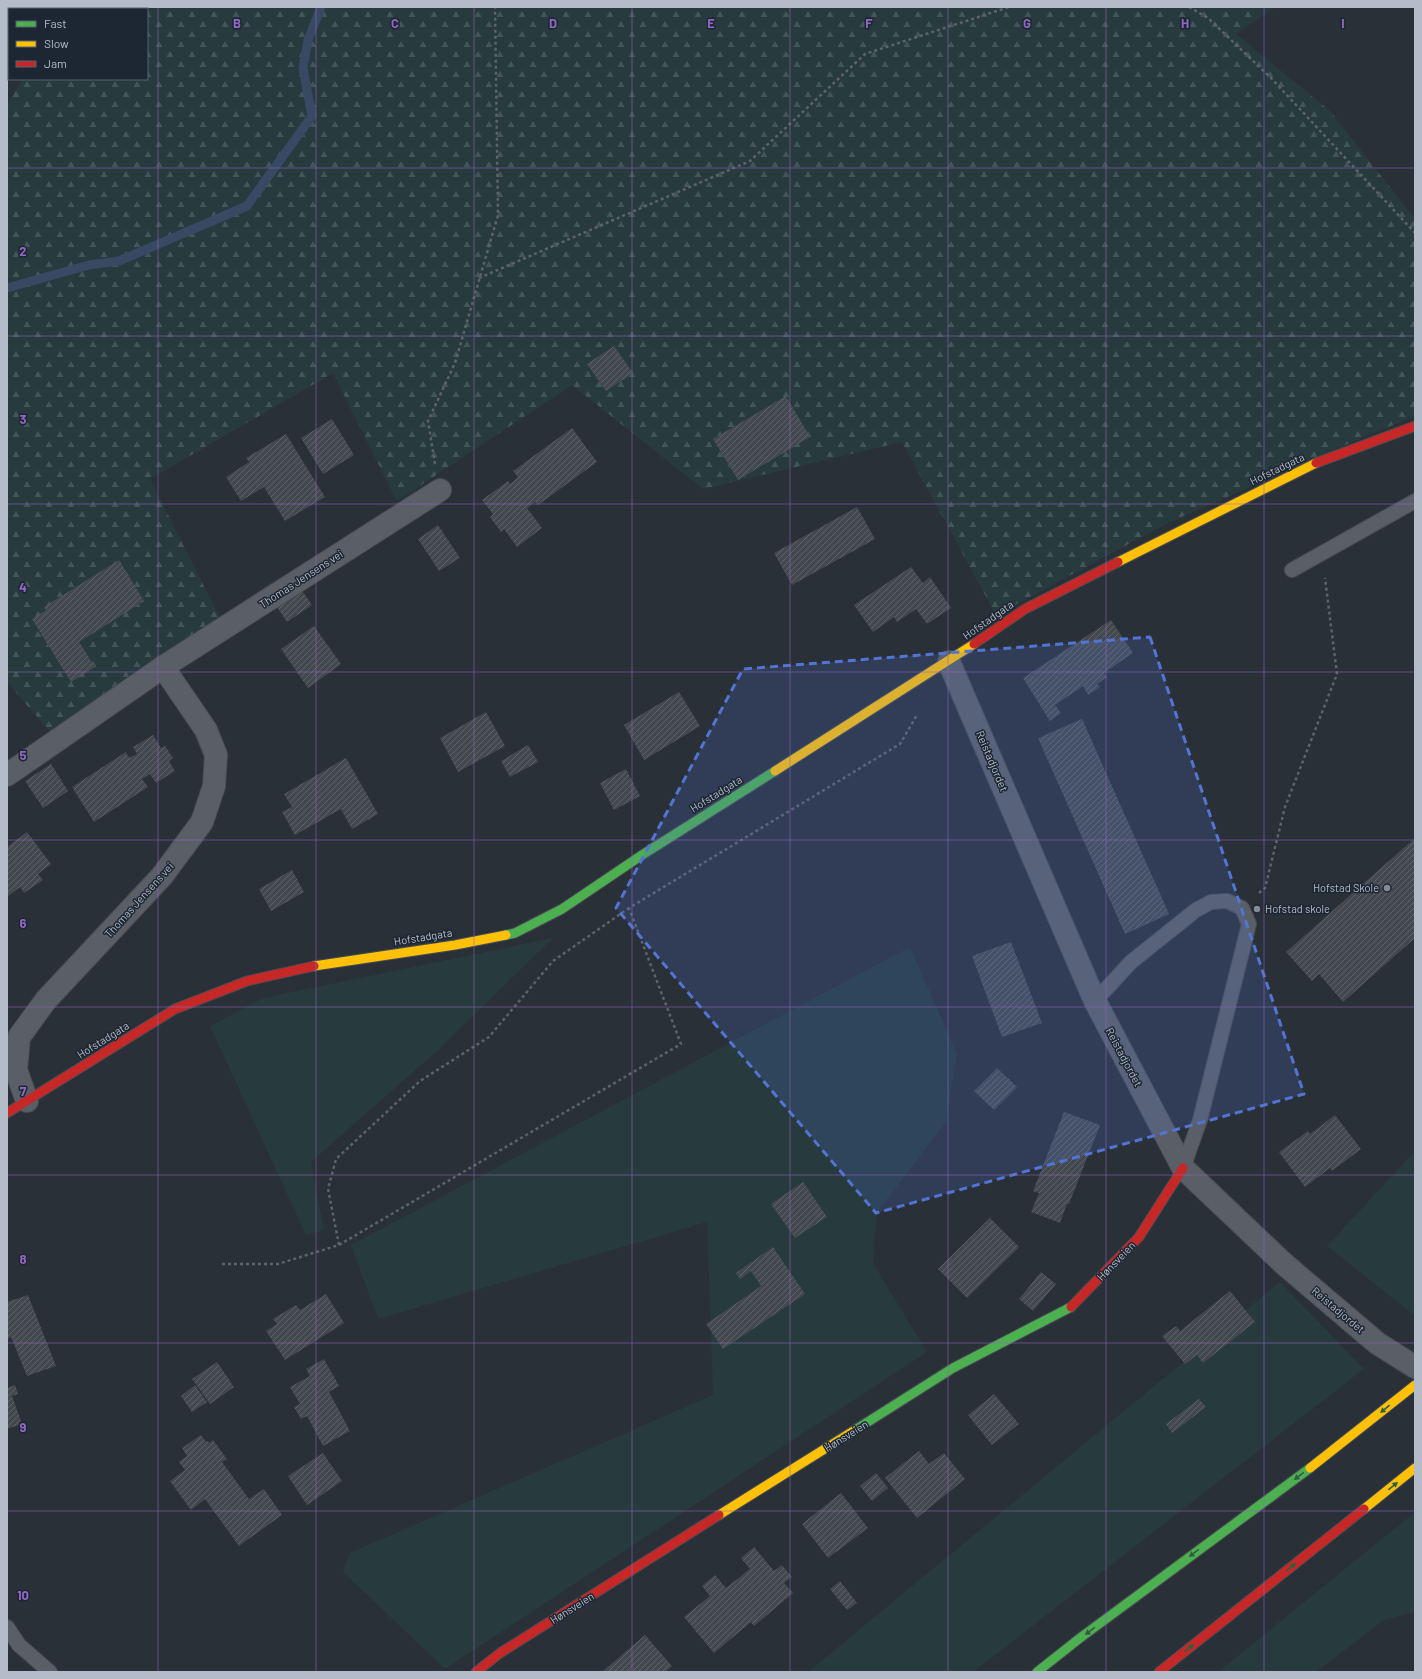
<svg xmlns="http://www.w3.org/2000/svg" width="1422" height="1679" font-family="Barlow,sans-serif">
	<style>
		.grass { fill: #273a3e }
		.forest { fill: url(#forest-firs) }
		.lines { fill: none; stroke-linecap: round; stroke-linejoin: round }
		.stream { stroke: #384963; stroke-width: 9 }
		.building { fill: url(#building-hatch) }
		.lane-casing { stroke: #484c53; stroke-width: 16 }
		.street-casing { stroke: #484c53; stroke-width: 24 }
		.fast-casing { stroke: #484c53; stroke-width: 11 }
		.slow-casing { stroke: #484c53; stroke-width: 11 }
		.jam-casing { stroke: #484c53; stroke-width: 11 }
		.path { stroke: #5d636a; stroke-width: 2.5; stroke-dasharray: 3 3; stroke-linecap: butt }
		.lane { stroke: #5a5e66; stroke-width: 14 }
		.street { stroke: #5a5e66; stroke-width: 22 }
		.fast { stroke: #4caf50; stroke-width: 9 }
		.slow { stroke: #ffc107; stroke-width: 9 }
		.jam { stroke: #c62828; stroke-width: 9 }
		.rail-casing { stroke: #595d64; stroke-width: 4.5 }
		.rail { stroke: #1d2633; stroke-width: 3; stroke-dasharray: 9; stroke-linecap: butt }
		.oneway { fill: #305d3f }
		.marked { fill: #5274d3; fill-opacity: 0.2; stroke: #5274d3; stroke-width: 3; stroke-dasharray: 8 5; stroke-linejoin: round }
		.grid { fill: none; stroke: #9266c3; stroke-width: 1; stroke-opacity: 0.55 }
		.poi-dot { fill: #848b96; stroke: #1d2633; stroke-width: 1.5 }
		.labels { text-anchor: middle; stroke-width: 3; stroke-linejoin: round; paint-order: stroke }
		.street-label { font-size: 11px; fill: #b4bcc9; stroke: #1d2633 }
		.poi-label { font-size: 11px; fill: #b4bcc9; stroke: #1d2633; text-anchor: end }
		.grid-label { font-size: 13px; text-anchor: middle; font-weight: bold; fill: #9266c3; stroke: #1d2633; stroke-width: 3; stroke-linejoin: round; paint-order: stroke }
	</style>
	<defs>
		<pattern id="forest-firs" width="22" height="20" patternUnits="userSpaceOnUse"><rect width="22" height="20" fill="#273a3e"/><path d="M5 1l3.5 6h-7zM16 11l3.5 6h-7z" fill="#445559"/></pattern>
		<pattern id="building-hatch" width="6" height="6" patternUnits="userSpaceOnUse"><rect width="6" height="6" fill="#444950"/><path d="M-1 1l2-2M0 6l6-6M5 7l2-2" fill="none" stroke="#5d6168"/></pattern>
	</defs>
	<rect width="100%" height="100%" fill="#2a3038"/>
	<path class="grass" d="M553 938 437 1051 311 1162 324 1230 306 1235 210 1026 263 998Z
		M910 947 957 1054 946 1122 877 1212 873 1263 927 1352 445 1669 343 1572 350 1553 713 1395 707 1222 378 1319 351 1245Z
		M1415 1151V1316L1327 1246Z
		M1280 1282 1364 1369 973 1672H808Z
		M1415 1512V1612L1384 1620 1316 1672H1218Z"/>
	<path class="forest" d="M68 7H1275L1236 34 1330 111 1415 219V416L1352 442 1168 523 996 615 902 442 703 489 572 385 397 501 333 373 150 479 221 620 50 732 7 682V104L23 79H147V9H67Z"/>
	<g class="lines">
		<path class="stream" d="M7 288 89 265 119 261 247 206 312 116 303 68 308 40 321 7"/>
	</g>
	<path class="building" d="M614 346 633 373 606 391 587 364Z
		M786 396 810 437 738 480 713 439Z
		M332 419 354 455 323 474 301 438Z
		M572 428 597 462 538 505 535 502 527 508 542 528 517 547 504 529 501 532 490 517 493 514 482 500 508 481 510 484 518 477 513 471Z
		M286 434 325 497 285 521 264 487 241 501 226 477 249 462 246 458Z
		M857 507 875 539 792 585 774 553Z
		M438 525 460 558 439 571 418 539Z
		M119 560 144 601 79 642 95 667 71 682 32 619 46 610 44 607Z
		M911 567 923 583 930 577 951 608 927 624 916 609 897 622 894 617 873 632 854 605Z
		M301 589 312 605 287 622 277 607Z
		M1111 620 1133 653 1104 673 1107 677 1097 684 1100 687 1088 695 1083 686 1055 705 1061 713 1050 721 1023 678Z
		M314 626 341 664 308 688 281 649Z
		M679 692 700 726 644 760 624 725Z
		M486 712 505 746 458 772 440 738Z
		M1082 719 1169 914 1125 934 1038 738Z
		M153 735 161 748 165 746 173 758 169 761 175 771 156 783 150 774 142 779 148 787 94 822 72 787 126 752 129 758 137 754 133 747Z
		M528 745 538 762 510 777 501 761Z
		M346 758 378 814 352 829 341 809 295 835 282 812 292 807 284 794Z
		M51 764 68 791 43 808 25 781Z
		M626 769 640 796 614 810 600 783Z
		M27 832 51 864 38 874 43 880 24 893 20 887 7 897V847Z
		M1415 838V938L1343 1002 1319 974 1312 981 1286 952Z
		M292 870 304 892 271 911 259 889Z
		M1011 942 1042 1023 1002 1037 972 956Z
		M997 1068 1017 1087 994 1110 974 1091Z
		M1064 1112 1100 1125 1069 1204H1067L1060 1223 1031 1212 1039 1193 1033 1191Z
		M1335 1115 1361 1149 1332 1171 1330 1168 1305 1187 1279 1152 1308 1131 1310 1134Z
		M803 1182 827 1217 795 1238 771 1204Z
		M990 1218 1019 1247 967 1298 938 1269Z
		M773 1247 805 1294 723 1349 706 1324 761 1286 751 1271 740 1279 736 1273Z
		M1041 1272 1056 1284 1033 1311 1019 1299Z
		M1230 1291 1255 1322 1203 1363 1197 1355 1185 1364 1162 1336 1176 1326 1180 1331Z
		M326 1294 344 1323 285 1360 266 1331 277 1324 273 1319 296 1305 300 1310Z
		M28 1295 56 1366 27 1376 11 1337 7 1339V1302Z
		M324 1359 339 1386 329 1392 350 1431 323 1446 307 1416 301 1419 294 1407 300 1404 290 1387 310 1376 306 1369Z
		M217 1362 234 1387 210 1404 192 1379Z
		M15 1385 18 1394 12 1396 22 1424 7 1429V1388Z
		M195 1385 207 1402 192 1412 181 1396Z
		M994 1394 1019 1424 992 1445 968 1415Z
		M1199 1399 1206 1407 1172 1433 1166 1424Z
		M201 1435 206 1442 208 1441 209 1443 213 1440 227 1459 222 1462 249 1499 264 1489 282 1515 239 1546 205 1499 191 1510 170 1481 185 1470 179 1462 187 1456 182 1448Z
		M919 1451 929 1464 944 1453 965 1479 917 1518 885 1478Z
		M323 1453 342 1481 307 1505 288 1476Z
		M876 1473 888 1488 872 1501 860 1486Z
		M841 1493 868 1528 828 1558 802 1524Z
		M754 1547 774 1571 782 1565 792 1577 784 1583 793 1593 754 1626 751 1622 714 1653 684 1617 710 1596 702 1586 715 1575 726 1588 750 1569 741 1558Z
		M840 1581 857 1603 847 1610 830 1589Z
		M645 1635 672 1666 665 1672H602Z"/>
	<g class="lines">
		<defs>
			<path id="lane" d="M1292 570 1415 501
				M1095 1001 1131 962 1196 910 1211 902 1227 901 1242 908 1249 924 1200 1120 1183 1168
				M7 1627 19 1645 50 1672"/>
			<path id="street" d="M949 662 1095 1001 1183 1168 1283 1263 1377 1343 1415 1367
				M7 775 163 667 440 490
				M27 1101 16 1070 19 1037 46 1000 162 876 202 822 214 786 216 755 206 730 163 667"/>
			<path id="fast" d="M506 935 515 933 562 909 642 855 775 771
				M855 1430 953 1368 1071 1307
				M1037 1672 1080 1638 1310 1468"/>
			<path id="slow" d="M1118 562 1316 463
				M775 771 974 644
				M314 966 455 945 506 935
				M1310 1468 1415 1385
				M1364 1509 1415 1468
				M719 1515 855 1430"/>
			<path id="jam" d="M1316 463 1415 426
				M974 644 1025 609 1118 562
				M7 1113 175 1009 247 981 314 966
				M1071 1307 1139 1237 1183 1168
				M476 1672 500 1653 719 1515
				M1159 1672 1364 1509"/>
		</defs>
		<use href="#lane" class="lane-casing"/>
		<use href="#street" class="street-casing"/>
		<use href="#fast" class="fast-casing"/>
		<use href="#slow" class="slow-casing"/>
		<use href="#jam" class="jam-casing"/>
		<path class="path" d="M1189 7 1208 18 1271 78 1415 233
			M479 278 750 161 865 54 1009 7
			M435 464 428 421 455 363 498 215 495 7
			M1259 893 1265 888 1285 807 1337 674 1325 578
			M339 1245 328 1189 336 1159 420 1081 489 1037 553 961 629 908
			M222 1264H278L339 1245 681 1044 629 908 900 744 917 715"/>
		<use href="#lane" class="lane"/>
		<use href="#street" class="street"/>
		<use href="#fast" class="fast"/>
		<use href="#slow" class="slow"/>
		<use href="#jam" class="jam"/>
		<defs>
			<path id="rail" d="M43 9 44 7
				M7 67 9 64"/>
		</defs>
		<use href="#rail" class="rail-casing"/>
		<use href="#rail" class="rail"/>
	</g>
	<defs><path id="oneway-solid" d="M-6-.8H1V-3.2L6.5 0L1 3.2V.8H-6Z"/></defs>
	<g class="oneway">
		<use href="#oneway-solid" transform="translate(1385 1409) rotate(141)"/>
		<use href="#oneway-solid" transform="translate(1299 1476) rotate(143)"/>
		<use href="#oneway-solid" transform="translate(1393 1486) rotate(-39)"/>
		<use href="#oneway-solid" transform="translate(1194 1553) rotate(143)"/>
		<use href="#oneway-solid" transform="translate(1291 1567) rotate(-39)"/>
		<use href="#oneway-solid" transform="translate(1090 1631) rotate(143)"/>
		<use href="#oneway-solid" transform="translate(1189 1648) rotate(-39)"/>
	</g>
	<path class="marked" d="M1150 637 1304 1094 876 1213 616 908 743 669Z"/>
	<path class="grid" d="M158 7V1672M316 7V1672M474 7V1672M632 7V1672M790 7V1672M948 7V1672M1106 7V1672M1264 7V1672M7 168H1415M7 336H1415M7 504H1415M7 672H1415M7 840H1415M7 1007H1415M7 1175H1415M7 1343H1415M7 1511H1415"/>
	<g class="poi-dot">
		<circle cx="1387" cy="888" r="4"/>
		<circle cx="1257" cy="909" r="4"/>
	</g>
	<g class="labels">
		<g class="street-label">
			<text transform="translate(1277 469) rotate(-26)" y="4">Hofstadgata</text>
			<text transform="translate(301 579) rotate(-33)" y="4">Thomas Jensens vei</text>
			<text transform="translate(988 620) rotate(-35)" y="4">Hofstadgata</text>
			<text transform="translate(992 761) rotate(67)" y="4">Reistadjordet</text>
			<text transform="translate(716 794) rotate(-32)" y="4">Hofstadgata</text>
			<text transform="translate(139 900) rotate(-48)" y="4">Thomas Jensens vei</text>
			<text transform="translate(423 937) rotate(-9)" y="4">Hofstadgata</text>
			<text transform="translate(103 1040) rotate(-32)" y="4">Hofstadgata</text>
			<text transform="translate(1124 1057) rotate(62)" y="4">Reistadjordet</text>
			<text transform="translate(1116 1261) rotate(-46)" y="4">Hønsveien</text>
			<text transform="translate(1338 1310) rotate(40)" y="4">Reistadjordet</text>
			<text transform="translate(846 1436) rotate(-32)" y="4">Hønsveien</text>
			<text transform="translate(572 1608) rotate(-32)" y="4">Hønsveien</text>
		</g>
		<g class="poi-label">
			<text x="1379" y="892">Hofstad Skole</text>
			<text x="1265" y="913" text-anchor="start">Hofstad skole</text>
		</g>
	</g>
	<g class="grid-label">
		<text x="237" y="28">B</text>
		<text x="395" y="28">C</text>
		<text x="553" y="28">D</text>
		<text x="711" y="28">E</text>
		<text x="869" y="28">F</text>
		<text x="1027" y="28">G</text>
		<text x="1185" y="28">H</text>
		<text x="1343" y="28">I</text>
		<text x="23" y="256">2</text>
		<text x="23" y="424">3</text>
		<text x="23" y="592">4</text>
		<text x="23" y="760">5</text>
		<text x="23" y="928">6</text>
		<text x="23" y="1096">7</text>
		<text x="23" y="1264">8</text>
		<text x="23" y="1432">9</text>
		<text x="23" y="1600">10</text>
	</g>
	<rect width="1422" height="1679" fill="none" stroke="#b4bcc9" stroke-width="16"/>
	<rect x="8" y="8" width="140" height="72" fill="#1d2633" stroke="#59626f"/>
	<rect x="16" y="21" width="20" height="6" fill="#4caf50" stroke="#59626f"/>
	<text x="44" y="28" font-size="12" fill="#b4bcc9">Fast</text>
	<rect x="16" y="41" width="20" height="6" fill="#ffc107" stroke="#59626f"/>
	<text x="44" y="48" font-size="12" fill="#b4bcc9">Slow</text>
	<rect x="16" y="61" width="20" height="6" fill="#c62828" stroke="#59626f"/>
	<text x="44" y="68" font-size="12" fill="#b4bcc9">Jam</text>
</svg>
